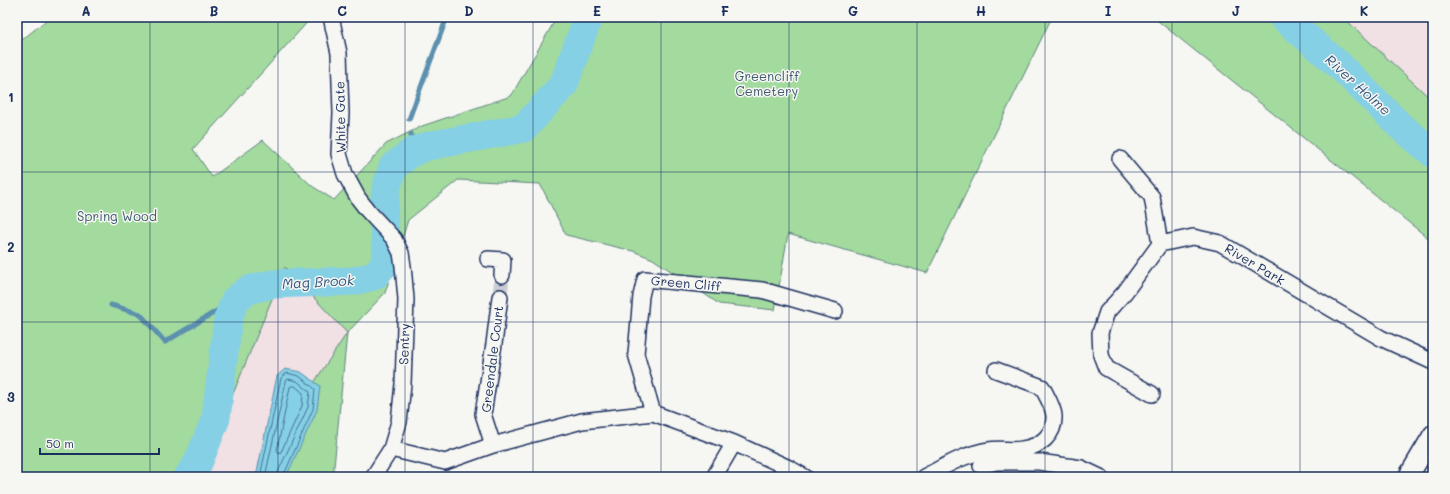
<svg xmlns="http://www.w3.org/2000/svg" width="1450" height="494" font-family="Mali,sans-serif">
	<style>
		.built { fill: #f1e0e4 }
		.green { fill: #a3da9e; stroke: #5f847e }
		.water { fill: #85d0e5; stroke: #5b90af }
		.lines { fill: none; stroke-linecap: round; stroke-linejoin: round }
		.shore { stroke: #456f94; stroke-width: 1 }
		.stream { stroke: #5b90af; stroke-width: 5 }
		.river { stroke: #85d0e5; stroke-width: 29 }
		.minor-tunnel { stroke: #caced4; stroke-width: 15; stroke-dasharray: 15 8; stroke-linecap: butt }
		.minor-casing { stroke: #1b2f5e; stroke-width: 18 }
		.tertiary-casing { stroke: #1b2f5e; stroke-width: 22 }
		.minor { stroke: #f6f6f2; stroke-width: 15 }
		.tertiary { stroke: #f6f6f2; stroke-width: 19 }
		.grid { fill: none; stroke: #1b2f5e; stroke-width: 1; stroke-opacity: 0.55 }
		.labels { text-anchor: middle; stroke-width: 3; stroke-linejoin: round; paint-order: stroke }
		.park-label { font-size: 13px; fill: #3d5a6e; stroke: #f6f6f2 }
		.street-label { font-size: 13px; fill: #1b2f5e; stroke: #f6f6f2 }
		.water-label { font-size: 14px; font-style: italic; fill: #365780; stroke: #f6f6f2 }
		.neatline { fill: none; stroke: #1b2f5e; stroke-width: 1.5 }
		.grid-label { font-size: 13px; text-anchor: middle; font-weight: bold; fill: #1b2f5e }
	</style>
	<rect width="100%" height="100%" fill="#f6f6f2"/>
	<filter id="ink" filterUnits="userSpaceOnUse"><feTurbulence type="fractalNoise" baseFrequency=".025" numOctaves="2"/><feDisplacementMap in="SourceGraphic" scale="8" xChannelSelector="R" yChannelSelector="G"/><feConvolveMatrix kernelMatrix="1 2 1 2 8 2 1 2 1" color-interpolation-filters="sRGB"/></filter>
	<g filter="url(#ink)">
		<path class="built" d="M1343 17H1433V101Z
			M285 266 347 333 299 405 274 477H199Z"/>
		<path class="green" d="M50 17H312L193 149 212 177 263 140 312 186 334 200 386 144 422 126 511 96 557 17H1052L927 273 788 234 775 310 719 304 653 259 633 251 566 235 540 184 458 180 408 220 385 293 347 333 333 477H274L299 405 347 333 285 267 199 477H17V44Z
			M1153 17H1343L1433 101V242Z"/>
		<path class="water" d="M285 369 301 372 320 386 317 410 286 477H256L277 376Z"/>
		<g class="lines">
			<path class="shore" d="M292 386H295L303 393 302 406 281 452 279 453 277 450 290 387Z
				M260 477 281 378 287 373 299 376 315 389 313 409 283 477
				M265 477 286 381 288 379 297 381 310 392 308 407 278 472V477"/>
			<path class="stream" d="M409 119 447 17
				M411 134 412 152
				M111 305 140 314 165 342 235 300"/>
			<path class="river" d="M1283 17 1339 65 1400 126 1433 153
				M188 477 198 463 216 418 228 319 235 300 248 290 272 284 353 281 374 276 384 265 387 252 383 216 386 189 393 167 412 152 428 146 524 128 564 84 586 23 587 17"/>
			<path class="minor-tunnel" d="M500 297 502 275"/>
			<defs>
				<path id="minor" d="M331 17 339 53 341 113 339 154 345 174 358 198 368 211 394 239 401 253 403 266 406 299 403 384 399 422 391 449 373 477
					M1120 159 1152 197 1160 244
					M488 259 503 260 502 275
					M1152 394 1106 368 1101 355 1100 333 1107 312 1125 292 1160 244 1193 237 1220 243 1381 338 1433 362
					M653 413 636 354 641 296 645 279 762 290 835 311
					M493 445 483 414 494 344 500 297
					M391 449 445 462 493 445 582 421 653 413 734 443 789 468 805 477
					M981 466 996 462H1039L1081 468 1100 477
					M714 477 734 443
					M924 477C945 466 965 454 989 450 1000 448 1011 451 1022 449 1040 447 1055 435 1054 416 1054 408 1046 395 1042 387L996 370"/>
				<path id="tertiary" d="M1408 477 1433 435"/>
			</defs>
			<use href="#minor" class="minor-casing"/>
			<use href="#tertiary" class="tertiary-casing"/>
			<use href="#minor" class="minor"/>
			<use href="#tertiary" class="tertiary"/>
		</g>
	</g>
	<path class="grid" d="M150 17V477M278 17V477M405 17V477M533 17V477M661 17V477M789 17V477M917 17V477M1045 17V477M1172 17V477M1300 17V477M17 172H1433M17 322H1433"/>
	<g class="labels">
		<g class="park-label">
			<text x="767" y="81">Greencliff<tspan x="767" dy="15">Cemetery</tspan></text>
			<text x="117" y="221">Spring Wood</text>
		</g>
		<g class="street-label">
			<text transform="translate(340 117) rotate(-91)" y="5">White Gate</text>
			<text transform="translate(1255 264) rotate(31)" y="5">River Park</text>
			<text transform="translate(686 283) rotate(5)" y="5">Green Cliff</text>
			<text transform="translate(404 344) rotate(-88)" y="5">Sentry</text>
			<text transform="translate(492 359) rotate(-83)" y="5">Greendale Court</text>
		</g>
		<g class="water-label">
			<text transform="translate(1358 85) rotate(42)" y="5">River Holme</text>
			<text transform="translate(318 282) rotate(-3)" y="5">Mag Brook</text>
		</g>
	</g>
	<rect width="1450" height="494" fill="none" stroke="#f6f6f2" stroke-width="44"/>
	<path d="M40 448v6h119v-6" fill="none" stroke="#1b2f5e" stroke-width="2"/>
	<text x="46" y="448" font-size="12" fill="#1b2f5e" stroke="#f6f6f2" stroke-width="3" paint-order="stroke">50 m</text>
	<rect x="22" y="22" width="1406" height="450" class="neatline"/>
	<g class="grid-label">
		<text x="86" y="16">A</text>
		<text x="214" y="16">B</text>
		<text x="342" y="16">C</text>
		<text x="469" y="16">D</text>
		<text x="597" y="16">E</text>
		<text x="725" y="16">F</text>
		<text x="853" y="16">G</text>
		<text x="981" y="16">H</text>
		<text x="1108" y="16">I</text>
		<text x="1236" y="16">J</text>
		<text x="1364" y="16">K</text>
		<text x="11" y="102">1</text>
		<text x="11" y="252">2</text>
		<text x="11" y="402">3</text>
	</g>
</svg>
